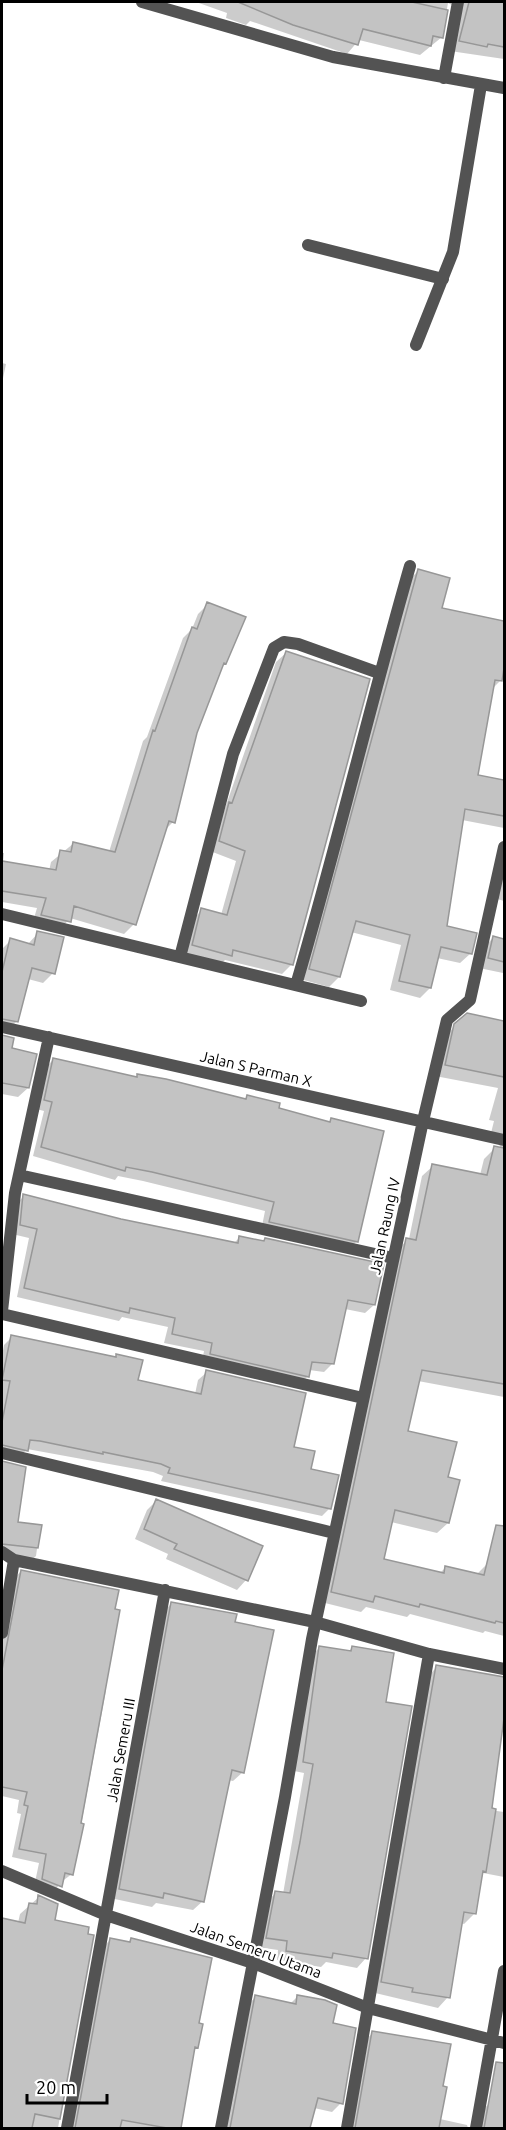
<svg xmlns="http://www.w3.org/2000/svg" width="506" height="2130" font-family="Ubuntu,sans-serif">
	<style>
		.shadow { fill: #0003 }
		.building { fill: #c3c3c3; stroke: #979797; stroke-width: 1.5 }
		.lines { fill: none; stroke-linecap: round; stroke-linejoin: round }
		.street { stroke: #535353; stroke-width: 12 }
		.labels { text-anchor: middle; stroke-width: 4.5; stroke-linejoin: round; paint-order: stroke }
		.street-label { font-size: 15px; fill: #000; stroke: #fff }
	</style>
	<rect width="100%" height="100%" fill="#fff"/>
	<path class="shadow" d="M196 2H495L493 12 504 15V59L450 51 454 6 448 3 442 37 420 55 359 40 347 54 250 21 246 25 226 18 227 13Z
		M2 363 6 364 2 383Z
		M418 571 440 610 504 622V660L501 680 492 689 476 776 504 782V828L462 820 445 927 470 954 460 963 437 958 430 988 420 998 390 990 401 945 351 932 339 977 329 987 300 979 408 581Z
		M208 604 244 618 225 663 220 668 196 732 173 822 164 831 134 924 124 934 70 918 59 931 32 925 37 908 2 902V853H4L3 863 49 871 51 862 74 843 109 852 143 741 147 737 183 638 192 629 198 614Z
		M287 652 369 680 292 964 282 974 225 960 220 965 183 955 192 920 202 910 221 915 236 861 210 851 276 662Z
		M504 841V901L494 898Z
		M38 933 53 973 43 983 28 979 17 1021 7 1031 2 1030V949L11 940 28 944Z
		M493 938 504 940 503 973 479 968 483 948Z
		M495 1022 504 1025V1397L418 1381 406 1432 447 1479 448 1523 437 1533 391 1522 382 1560 439 1574 446 1567 477 1574 488 1563 504 1567V1636L485 1631 483 1633 410 1614 407 1617 366 1607 361 1612 321 1602 396 1250 409 1239 422 1176 433 1166 480 1175 484 1159 495 1148 501 1149 499 1144 489 1141 494 1121 489 1120 498 1088 435 1076 444 1037 455 1026Z
		M2 1036 12 1039 10 1049 28 1088 18 1097 2 1094Z
		M53 1060 244 1100 248 1096 277 1109 328 1123 331 1120 357 1241 348 1250 261 1231 265 1211 143 1181 118 1176 115 1180 33 1156 44 1111 36 1109 44 1069Z
		M24 1196 121 1220 234 1243 240 1237 374 1305 365 1313 345 1309 333 1363 324 1372 309 1370 308 1376 299 1385 202 1362 204 1351 164 1343 168 1327 122 1317 119 1321 17 1297 29 1238 12 1234 15 1205Z
		M12 1337 114 1358 117 1355 137 1381 195 1394 198 1380 207 1372 293 1448 309 1470 330 1508 322 1516 161 1481 163 1476 153 1472 27 1449 19 1458 2 1454V1356L4 1345Z
		M2 1463 24 1468 16 1523 40 1527 36 1556 27 1564 2 1556Z
		M157 1500 246 1580 237 1590 166 1559 168 1554 135 1539 147 1510Z
		M21 1571 102 1689 106 1690 72 1874 61 1882 52 1895 34 1887 39 1863 12 1857 21 1814 17 1813 19 1800 2 1796V1642L13 1580Z
		M172 1603 234 1624 243 1772 233 1781 228 1780 203 1901 193 1910 156 1903 152 1907 110 1898 162 1613Z
		M320 1647 348 1652 353 1647 384 1703 366 1958 357 1968 326 1962 321 1967 277 1960 278 1950 257 1947 266 1902 276 1893 283 1894 304 1773 294 1771 310 1657Z
		M437 1667 504 1677V1724L502 1723 490 1810 504 1812V1877L483 1873 475 1913 464 1924 461 1923 448 1997 438 2008 371 1992 427 1677Z
		M39 1897 53 1921 92 1936 58 2128H2V1920L18 1923 20 1914Z
		M131 1939 197 2024V2047L193 2051 179 2128H69L101 1949 110 1940 128 1943Z
		M298 1996 331 2024 341 2103 332 2112 314 2108 310 2128H223L246 2006 256 1997 290 2004Z
		M373 2033 441 2087 440 2119 467 2125 468 2128H347L363 2042Z
		M490 2103 504 2106V2128H477L480 2112Z"/>
	<path class="building" d="M238 2H412L448 10 443 38 433 36 431 46 363 29 358 45 293 25Z
		M469 2H504V47L488 44 487 47 459 41Z
		M418 569 450 578 442 608 504 621V668L502 681 495 680 478 775 504 780V816L465 809 447 926 477 933 472 954 441 947 431 988 399 981 410 935 356 921 340 977 309 969Z
		M207 602 246 617 226 664 224 663 197 733 175 823 169 821 136 925 74 906 71 922 41 915 46 898 2 891V861L56 870 60 850 71 852 73 842 115 852 153 730 155 731 192 627 197 629Z
		M286 651 370 679 293 965 233 950 232 956 192 945 201 908 227 915 245 851 219 841 229 802 232 803Z
		M37 931 64 937 55 974 32 968 18 1022 2 1019V972L10 938 34 945Z
		M493 936 504 939V962L488 958Z
		M467 1013 504 1021V1077L445 1065 454 1024Z
		M2 1035 14 1038 12 1048 37 1054 29 1088 2 1083Z
		M53 1058 137 1077V1074L166 1079 246 1099 247 1095 280 1103 279 1108 330 1122 331 1118 384 1131 358 1242 269 1222 274 1202 152 1172 126 1167 125 1171 41 1147 52 1102 44 1100Z
		M494 1146 504 1148V1384L422 1370 408 1431 457 1442 448 1477 460 1480 449 1523 395 1510 384 1559 444 1573 445 1566 484 1575 496 1525 504 1526V1623L496 1621 495 1623 420 1604 419 1607 375 1596 373 1602 331 1592 406 1238 416 1240 432 1164 487 1175Z
		M23 1194 121 1219 238 1243 239 1236 264 1241 265 1238 384 1264 375 1305 348 1300 334 1364 312 1362 309 1377 210 1354 212 1343 172 1334 175 1318 130 1308 129 1313 24 1288 37 1229 20 1225Z
		M11 1335 116 1357V1354L143 1360 138 1380 201 1394 206 1370 306 1393 294 1447 315 1451 311 1469 339 1475 331 1509 168 1473 170 1468 161 1464 103 1452V1454L40 1441 30 1440 28 1451 2 1445V1422L10 1381 2 1380Z
		M2 1461 26 1467 18 1522 42 1525 38 1548 2 1544Z
		M156 1499 263 1546 248 1581 174 1549 177 1544 144 1529Z
		M21 1570 119 1590 115 1609 120 1610 81 1823 84 1824 73 1875 65 1873 62 1887 42 1879 46 1854 19 1849 28 1806 24 1805 27 1792 2 1787V1670Z
		M171 1602 237 1614 235 1622 274 1630 244 1773 232 1770 204 1902 164 1893 163 1898 119 1889Z
		M319 1646 351 1651 352 1646 394 1653 386 1702 412 1706 368 1959 333 1953 332 1958 286 1951 287 1941 266 1938 275 1891 290 1893 300 1842 313 1764 303 1762Z
		M436 1665 504 1677V1718L492 1808 496 1809 486 1872 483 1871 476 1914 464 1912 450 1998 412 1992 413 1988 381 1982Z
		M38 1895 58 1904 55 1920 89 1927 88 1934 94 1935 60 2119 35 2114 32 2128H2V1918L25 1923 29 1903 37 1904Z
		M110 1938 130 1942 131 1938 212 1958 199 2023 203 2024 198 2048 195 2047 181 2128H167L122 2120 120 2128H75Z
		M255 1995 296 2004 297 1995 325 2000 337 2005 333 2023 356 2028 343 2104 318 2098 310 2128H230Z
		M372 2031 451 2044 443 2086 447 2087 439 2128H355Z
		M496 2062 504 2063V2128H484Z"/>
	<g class="lines">
		<path class="street" d="M142 2 333 57 504 88
			M444 78 458 2
			M308 245 443 279
			M416 345 453 252 481 85
			M2 914 361 1001
			M180 957 233 754 274 648 284 642 298 644 379 673
			M296 985C337 846 370 705 410 566
			M2 1027 504 1140
			M19 1175 393 1258
			M2 1311 15 1193 49 1037
			M2 1314 363 1398
			M2 1453 334 1533
			M2 1552 14 1560 315 1622 429 1654 504 1669
			M2 1633 14 1560
			M2 1871 106 1915 253 1963 368 2008 504 2043
			M67 2128 165 1590
			M221 2128 285 1797 312 1639 423 1121 447 1020 470 1000 504 847
			M347 2128 429 1654
			M476 2128 504 1971"/>
	</g>
	<g class="labels">
		<g class="street-label">
			<text transform="translate(256 1069) rotate(13)" y="5">Jalan S Parman X</text>
			<text transform="translate(385 1226) rotate(-78)" y="5">Jalan Raung IV</text>
			<text transform="translate(121 1750) rotate(-80)" y="5">Jalan Semeru III</text>
			<text transform="translate(256 1950) rotate(20)" y="5">Jalan Semeru Utama</text>
		</g>
	</g>
	<rect width="506" height="2130" fill="none" stroke="#000000" stroke-width="6"/>
	<path d="M27 2094v9h80v-9" fill="none" stroke="#000000" stroke-width="3"/>
	<text x="36" y="2094" font-size="18" fill="#000000" stroke="#ffffff" stroke-width="4.5" paint-order="stroke">20 m</text>
</svg>
